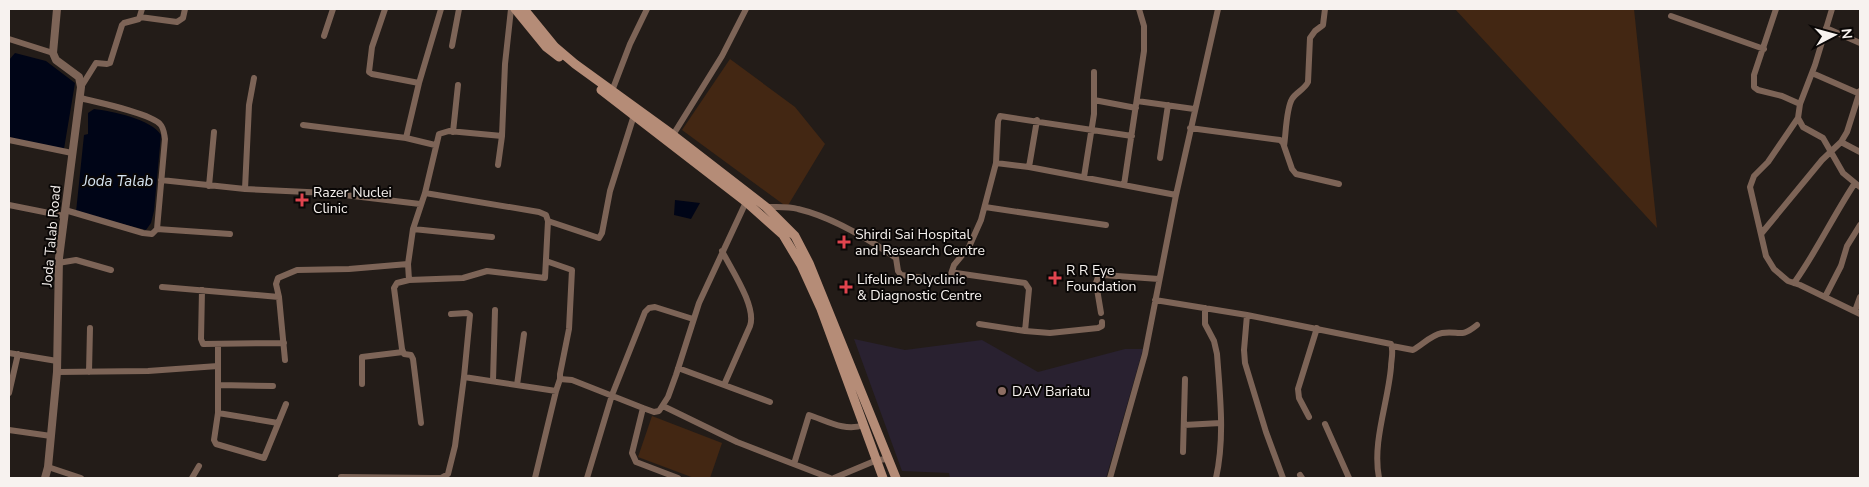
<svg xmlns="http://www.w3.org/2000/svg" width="1869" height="487" font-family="'Nunito Sans',sans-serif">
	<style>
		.education { fill: #292130 }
		.green { fill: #432713 }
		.water { fill: #000517 }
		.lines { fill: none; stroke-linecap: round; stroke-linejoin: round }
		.minor { stroke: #7d6457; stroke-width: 6 }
		.tertiary { stroke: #7d6457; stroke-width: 8 }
		.secondary { stroke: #b58c77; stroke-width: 9 }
		.health-dot { fill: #e0444e; stroke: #0a0706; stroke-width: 2 }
		.education-dot { fill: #8d6e63; stroke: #0a0706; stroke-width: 2 }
		.labels { text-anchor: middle; stroke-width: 4; stroke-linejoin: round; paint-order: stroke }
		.poi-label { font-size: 14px; fill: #f7f2ef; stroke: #0a0706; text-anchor: start }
		.street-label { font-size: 14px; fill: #f7f2ef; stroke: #0a0706 }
		.water-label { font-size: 15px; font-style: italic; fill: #d6e4f1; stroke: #0a0706 }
	</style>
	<rect width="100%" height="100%" fill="#231c18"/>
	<path class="education" d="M854 339 905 350 982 340 1038 372 1125 349H1143L1106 478H950L949 473 902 471Z"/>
	<path class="green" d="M1455 9H1634L1657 228Z
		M730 59 795 107 825 144 787 207 682 130Z
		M652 416 722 443 710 478H694L638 457Z"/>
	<path class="water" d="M15 53 46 61 75 83 64 149 9 138V60Z
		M94 109C112 111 151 119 161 135L154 211 151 223 146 230 76 212 84 135 88 134V113Z
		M675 200 700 203 691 219 674 215Z"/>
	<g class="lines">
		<path class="minor" d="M385 9 372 47 369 72 372 74 419 83
			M511 9 505 64 502 136 449 131 439 134 425 193 413 229 408 264 409 280 463 278 487 271 545 278 548 221
			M1776 9 1754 75V87L1758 90 1782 96 1800 104
			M1832 9 1815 65 1800 104 1798 118 1803 127 1823 138 1843 173 1860 187
			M1671 16 1764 49
			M140 17 177 22 183 18 185 9
			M1826 28 1860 43
			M324 36 333 9
			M9 39 53 53
			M452 46 459 9
			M1812 73 1860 94
			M81 87 96 63 107 64 110 63 122 25 124 23 139 19 142 9
			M612 91 630 44 647 9
			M1094 100 1136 108
			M1137 101 1194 109
			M1798 118 1768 162 1754 176 1750 187 1766 256 1774 269 1788 281 1800 285 1860 314
			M303 125 406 138 435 145
			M1190 128 1280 140 1283 143 1292 169 1296 174 1339 184
			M453 132 458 85
			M673 135 722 56 746 9
			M406 138 419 83 441 9
			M9 140 72 153
			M1841 142 1860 152
			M1284 146C1286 134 1286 109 1292 99 1296 92 1304 90 1308 82L1310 38 1315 31 1323 25 1325 9
			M1160 158 1168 105
			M996 163 1029 167 1176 195
			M498 165 502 136
			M1029 167 1037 120
			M1084 177 1094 114V72
			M161 180 245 189 328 193 420 204
			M1124 185 1144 51V26L1139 9
			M209 186 214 132
			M245 189 249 105 254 78
			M425 193 539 212 546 215 548 221 599 238 602 233 610 191 635 112
			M9 205 64 216
			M766 207C777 207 788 206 798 209 832 217 867 238 896 258L898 271 901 275 940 280 956 273 1025 283 1029 289 1025 331
			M985 207 1106 225
			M65 210 143 233 152 234 157 229 165 139C164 133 164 128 160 124 150 113 96 102 80 98
			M157 229 230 234
			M413 229 492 237
			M1761 234 1822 160 1841 142 1847 132 1860 91
			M722 251C731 269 757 307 750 326L724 385
			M546 261 572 270 569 329 560 374V379
			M58 263 76 260 111 270
			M951 274 954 265 969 247 981 220 996 163 998 121 1000 116 1132 136
			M409 280 397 283 394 288 402 349 404 354 411 355 413 359 421 423
			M1794 283C1817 251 1833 216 1855 183
			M162 287 279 297
			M202 290 201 339 203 344 284 343
			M1825 297 1841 266 1847 246 1860 225
			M1155 300 1247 315
			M1205 308V324L1214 341 1217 354C1220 396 1225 437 1216 478
			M1855 311 1860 297
			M1101 313 1096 283 1098 277 1103 275 1159 279
			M451 314 467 313 470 315 464 377
			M979 324 1025 331 1050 333 1098 328 1102 326V322
			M218 345V413L214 440 216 444 264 458 286 404
			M1392 346 1413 350C1422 345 1431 335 1442 333 1459 330 1460 339 1477 325
			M9 353 57 361
			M285 360 279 297 276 284 278 278 297 270 349 269 408 264
			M678 368 770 402
			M57 372 148 371 218 366
			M89 372 90 328
			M493 381 495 310
			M362 384V357L403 352
			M219 385 273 386
			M517 385 524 334
			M9 393 18 354
			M663 406 737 442 830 478
			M218 413 278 423
			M1309 417 1299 398 1298 389 1317 328
			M1325 424 1349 478
			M1184 425 1221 423
			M9 430 51 436
			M1183 452 1185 379
			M794 464 809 415C827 421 845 432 864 425
			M48 467 81 478
			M1300 475 1302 478
			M341 477 432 478H441L448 474 455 446 464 377 556 391
			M192 478 199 466
			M535 478 556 391 560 379 572 380 643 408
			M587 478 612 395 645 312 649 308 655 307 693 319
			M678 478 636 462 632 453 643 408 654 412 659 411 668 397 676 375 699 303 746 202
			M834 478 877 460 888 459
			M1110 478 1145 354 1176 195 1218 9
			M1283 478 1266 432 1245 363 1244 350 1247 315 1391 344C1394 351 1391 360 1391 367 1388 403 1372 442 1379 478"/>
		<path class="tertiary" d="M45 478 48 467 57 372 59 258 81 87 79 77 56 60 53 53 57 9"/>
		<path class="secondary" d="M515 9 546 47 559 57
			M524 9 555 47 575 64 673 135 766 207 795 236 809 263 896 478
			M601 90 746 202 783 235 801 265 821 309 883 478"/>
	</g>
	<g class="health-dot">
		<path d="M299.5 192.5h5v5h5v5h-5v5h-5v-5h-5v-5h5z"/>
		<path d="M841.5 234.5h5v5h5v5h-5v5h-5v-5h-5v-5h5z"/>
		<path d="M1052.5 270.5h5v5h5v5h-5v5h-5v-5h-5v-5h5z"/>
		<path d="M843.5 279.5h5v5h5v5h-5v5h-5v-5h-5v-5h5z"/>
	</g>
	<circle class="education-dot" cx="1002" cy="391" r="5"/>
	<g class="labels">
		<g class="poi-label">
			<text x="313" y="197">Razer Nuclei<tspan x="313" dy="16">Clinic</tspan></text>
			<text x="855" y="239">Shirdi Sai Hospital<tspan x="855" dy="16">and Research Centre</tspan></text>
			<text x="1066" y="275">R R Eye<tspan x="1066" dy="16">Foundation</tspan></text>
			<text x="857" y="284">Lifeline Polyclinic<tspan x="857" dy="16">&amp; Diagnostic Centre</tspan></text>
			<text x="1012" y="396">DAV Bariatu</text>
		</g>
		<g class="street-label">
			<text transform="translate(51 236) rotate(-85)" y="5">Joda Talab Road</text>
		</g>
		<g class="water-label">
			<text x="118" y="186">Joda Talab</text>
		</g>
	</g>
	<rect width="1869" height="487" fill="none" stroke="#f7f2ef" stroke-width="20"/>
	<g transform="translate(1834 35) rotate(84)" stroke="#0a0706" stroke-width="4" paint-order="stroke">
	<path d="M0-4L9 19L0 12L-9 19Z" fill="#f7f2ef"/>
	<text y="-8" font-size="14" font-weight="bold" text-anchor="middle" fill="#f7f2ef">N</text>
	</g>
</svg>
